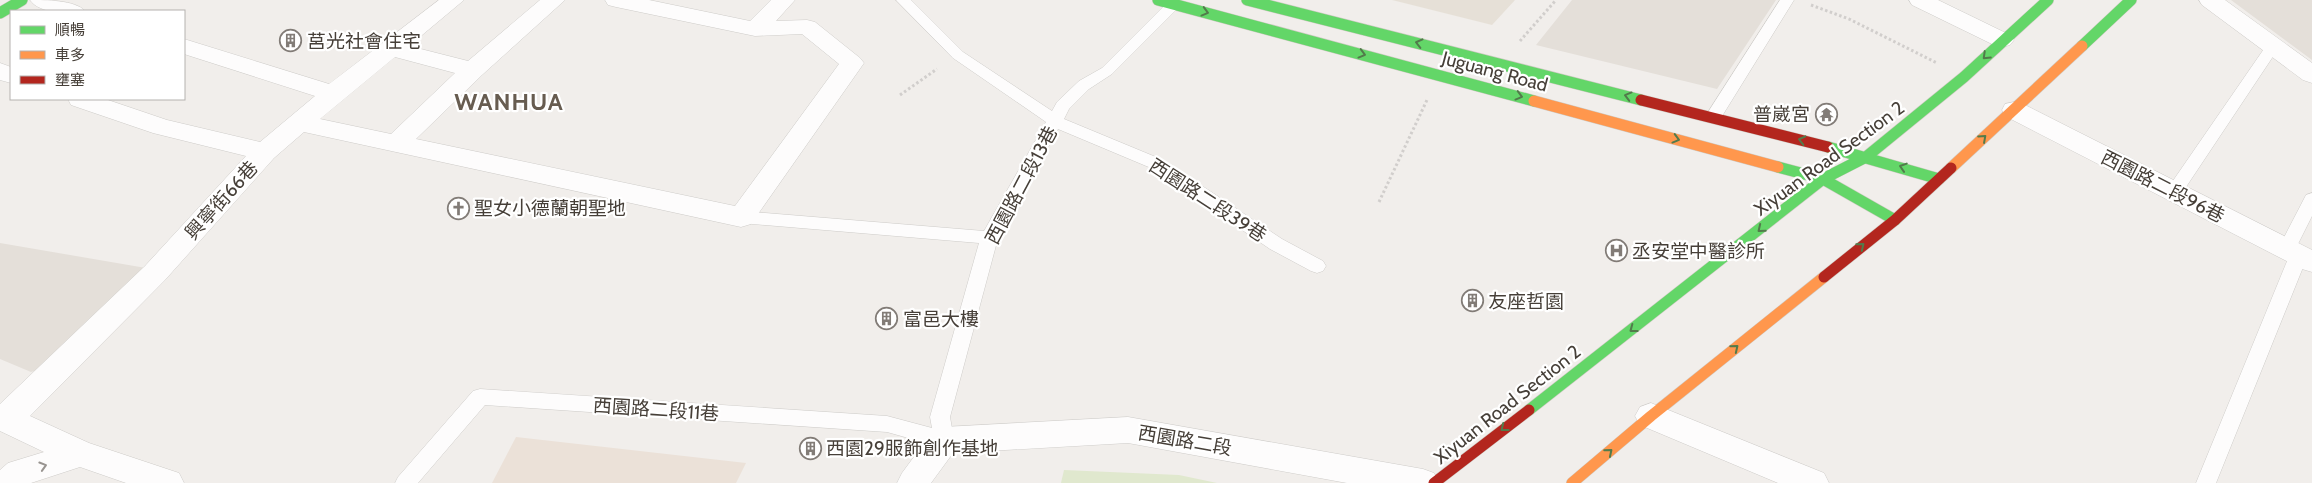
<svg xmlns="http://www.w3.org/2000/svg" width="2312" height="483" font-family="Cabin,'Noto Sans TC',sans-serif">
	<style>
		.residential { fill: #e4dfd9 }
		.commercial { fill: #ebe1d8 }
		.education { fill: #e6e0d7 }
		.green { fill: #e0e8ce }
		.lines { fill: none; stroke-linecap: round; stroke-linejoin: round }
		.lane-casing { stroke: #ceccc9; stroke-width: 1 }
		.street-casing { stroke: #ceccc9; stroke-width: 1 }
		.fast-casing { stroke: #cfcac3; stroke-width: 12 }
		.slow-casing { stroke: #cfcac3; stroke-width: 12 }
		.jam-casing { stroke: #cfcac3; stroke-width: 12 }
		.path { stroke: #d1cecc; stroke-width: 3; stroke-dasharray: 2.5 2.5; stroke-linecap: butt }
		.lane { fill: #fdfcfc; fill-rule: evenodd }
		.street { fill: #fdfcfc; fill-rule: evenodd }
		.fast { stroke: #63d668; stroke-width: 11 }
		.slow { stroke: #ff974d; stroke-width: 11 }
		.jam { stroke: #b3261e; stroke-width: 11 }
		.oneway { stroke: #527b4b }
		.oneway2 { stroke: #989490 }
		.labels { text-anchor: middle; stroke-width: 4.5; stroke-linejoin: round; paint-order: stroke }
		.poi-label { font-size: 19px; fill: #463f38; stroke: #fff; text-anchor: start }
		.street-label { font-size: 19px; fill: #463f38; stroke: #fff }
		.district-label { font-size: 24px; font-weight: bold; letter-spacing: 1px; fill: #675c50; stroke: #fff }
	</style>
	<rect width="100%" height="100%" fill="#f1eeeb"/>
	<path class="residential" d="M1572 0H1776L1717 89 1536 45Z
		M2231 0H2312V60Z
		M0 243 146 268 47 367 31 372 0 359Z"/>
	<path class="commercial" d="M516 437 746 463 736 483H492Z"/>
	<path class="education" d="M1392 0H1515L1492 25Z"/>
	<path class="green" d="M1064 470 1179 475 1217 483H1061Z"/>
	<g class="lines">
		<defs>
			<path id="lane" d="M896 0H911L963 52 1052 111 1057 102 1079 81 1102 68 1169 1H1179L1181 4 1179 7 1112 74 1089 89 1069 109 1064 119 1163 160 1282 239 1323 261 1326 266 1323 271 1317 273 1311 271 1270 249 1151 168 1058 129 998 238 950 417 954 440 951 446 944 448 887 432 485 405 418 483H395L398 477 473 391 480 389 887 416 932 428 930 417 979 243 741 223 735 221 732 217 735 213 741 211 984 231 1046 122 953 58Z
				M1780 0H1794L1719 121H1707L1705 117Z
				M2273 41 2278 43 2280 46 2180 196 2174 198 2168 196 2166 192 2168 188 2268 43Z
				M2312 193V216L2295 250H2305L2308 255 2216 483H2196L2290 254H2281L2278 249 2306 195Z"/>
			<path id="street" d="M30 0C46 0 75 0 85 11 69 12 40 15 30 0Z
				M439 0H464L409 46 468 61 540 0H565L482 75 416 139 735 206 839 64 802 34 755 36 616 7 608 5 605 0H649L750 21 771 0H795L776 21 807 20 815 22 860 58 864 63 751 224 741 227 304 132 274 158 165 280 30 416 89 443 179 473 184 483H126L80 467 31 483H0V470L8 463 44 452 0 431V404L145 266 246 156 153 133 71 105 68 99H105L167 120 260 142 315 96 184 54V39L329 84ZM395 57 455 73 391 134 320 119Z
				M1909 0H1938L2010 35 2014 40 2010 45 2002 47 1994 45 1912 5Z
				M2199 0H2225L2312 63V83L2303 80 2202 5Z
				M0 63 11 67V83L0 80Z
				M2014 102 2023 104 2312 250V272L2302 269 2005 116 2002 110 2005 104Z
				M1651 403 1824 473 1829 483H1778L1640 425 1635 416 1640 407Z
				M1128 417 1423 469 1434 473 1439 483H1347L1128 443 953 453 931 483H897L902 473 933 431 944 427Z"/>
			<path id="fast" d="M1158 0 1534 101
				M1247 0 1641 100
				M0 13 22 0
				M2082 46 2131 0
				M1828 147 1939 179
				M1778 167 1823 179 1895 220
				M1529 410 1823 179 1866 157 1964 77 2048 0"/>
			<path id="slow" d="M1534 101 1778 167
				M1951 168 2082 46
				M1572 483 1651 416 1824 277"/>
			<path id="jam" d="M1641 100 1828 147
				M1824 277 1895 220 1951 168
				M1434 483 1529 410"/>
		</defs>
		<use href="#lane" class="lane-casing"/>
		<use href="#street" class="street-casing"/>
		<use href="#fast" class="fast-casing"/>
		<use href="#slow" class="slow-casing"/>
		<use href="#jam" class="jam-casing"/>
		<path class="path" d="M1811 5 1849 19 1937 63
			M1520 41 1556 0
			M900 95 937 69
			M1379 202 1427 100"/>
		<use href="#lane" class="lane"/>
		<use href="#street" class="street"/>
		<use href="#fast" class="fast"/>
		<use href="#slow" class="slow"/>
		<use href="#jam" class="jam"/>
	</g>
	<defs><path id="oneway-chevron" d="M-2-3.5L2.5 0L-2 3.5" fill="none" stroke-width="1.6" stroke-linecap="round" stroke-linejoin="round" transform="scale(1.25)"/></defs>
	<g class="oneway">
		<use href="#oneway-chevron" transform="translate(1205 12) rotate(15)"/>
		<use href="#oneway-chevron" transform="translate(1419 43) rotate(-166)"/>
		<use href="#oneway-chevron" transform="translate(1362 54) rotate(15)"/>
		<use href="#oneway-chevron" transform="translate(1986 56) rotate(136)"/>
		<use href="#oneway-chevron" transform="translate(1519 96) rotate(15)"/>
		<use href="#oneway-chevron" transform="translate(1628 96) rotate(-165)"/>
		<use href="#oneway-chevron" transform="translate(1983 138) rotate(-42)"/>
		<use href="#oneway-chevron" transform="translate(1676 139) rotate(15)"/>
		<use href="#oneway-chevron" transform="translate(1802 140) rotate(-166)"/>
		<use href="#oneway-chevron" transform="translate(1903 167) rotate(-162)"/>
		<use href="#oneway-chevron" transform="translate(1761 229) rotate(141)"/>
		<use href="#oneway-chevron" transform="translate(1861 246) rotate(-39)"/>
		<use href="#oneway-chevron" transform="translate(1633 329) rotate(143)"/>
		<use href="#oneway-chevron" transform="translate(1735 348) rotate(-39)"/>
		<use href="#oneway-chevron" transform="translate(1504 428) rotate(142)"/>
		<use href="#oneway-chevron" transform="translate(1609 452) rotate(-40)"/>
	</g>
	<use class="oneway2" href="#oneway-chevron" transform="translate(43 466) rotate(-17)"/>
	<defs>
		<symbol id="building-ring" viewBox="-11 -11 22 22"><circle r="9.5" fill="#fff" stroke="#827c77" stroke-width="1.5"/><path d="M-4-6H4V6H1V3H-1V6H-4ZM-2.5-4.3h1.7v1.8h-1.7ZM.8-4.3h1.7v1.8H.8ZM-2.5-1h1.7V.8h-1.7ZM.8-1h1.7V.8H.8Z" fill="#827c77"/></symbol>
		<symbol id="temple-ring" viewBox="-11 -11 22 22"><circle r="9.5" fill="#fff" stroke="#827c77" stroke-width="1.5"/><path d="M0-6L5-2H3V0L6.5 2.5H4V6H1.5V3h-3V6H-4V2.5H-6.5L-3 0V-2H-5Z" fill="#827c77"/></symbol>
		<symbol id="church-ring" viewBox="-11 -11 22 22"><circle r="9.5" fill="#fff" stroke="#827c77" stroke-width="1.5"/><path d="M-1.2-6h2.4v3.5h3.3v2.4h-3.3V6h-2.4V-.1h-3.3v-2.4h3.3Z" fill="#827c77"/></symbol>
		<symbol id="hospital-ring" viewBox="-11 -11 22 22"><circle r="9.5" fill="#fff" stroke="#827c77" stroke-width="1.5"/><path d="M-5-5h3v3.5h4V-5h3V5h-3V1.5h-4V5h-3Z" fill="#827c77"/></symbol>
	</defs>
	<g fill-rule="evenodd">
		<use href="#building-ring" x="278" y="28" width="25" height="25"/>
		<use href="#temple-ring" x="1814" y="102" width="25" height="25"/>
		<use href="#church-ring" x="446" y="196" width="25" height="25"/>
		<use href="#hospital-ring" x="1604" y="238" width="25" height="25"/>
		<use href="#building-ring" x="1460" y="288" width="25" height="25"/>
		<use href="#building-ring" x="874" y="306" width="25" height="25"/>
		<use href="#building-ring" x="798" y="436" width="25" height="25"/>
	</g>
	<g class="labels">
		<g class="poi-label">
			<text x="307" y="48">莒光社會住宅</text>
			<text x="1810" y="121" text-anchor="end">普崴宮</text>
			<text x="474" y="215">聖女小德蘭朝聖地</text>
			<text x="1632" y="258">丞安堂中醫診所</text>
			<text x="1488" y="308">友座哲園</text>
			<text x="903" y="326">富邑大樓</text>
			<text x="826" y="455">西園29服飾創作基地</text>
		</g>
		<g class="street-label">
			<text transform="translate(1495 71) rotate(15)" y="7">Juguang Road</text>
			<text transform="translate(1829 158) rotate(-36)" y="7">Xiyuan Road Section 2</text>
			<text transform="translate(1021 185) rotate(-62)" y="7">西園路二段13巷</text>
			<text transform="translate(2163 186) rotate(27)" y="7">西園路二段96巷</text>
			<text transform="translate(221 200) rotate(-48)" y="7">興寧街66巷</text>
			<text transform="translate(1208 200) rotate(33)" y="7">西園路二段39巷</text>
			<text transform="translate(1507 404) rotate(-38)" y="7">Xiyuan Road Section 2</text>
			<text transform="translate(656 409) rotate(4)" y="7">西園路二段11巷</text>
			<text transform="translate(1185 440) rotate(10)" y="7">西園路二段</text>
		</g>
		<g class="district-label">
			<text x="509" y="110">WANHUA</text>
		</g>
	</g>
	<rect x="10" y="10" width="175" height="90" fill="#ffffff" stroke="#b5b2af"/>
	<rect x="20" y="26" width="25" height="8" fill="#63d668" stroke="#b5b2af"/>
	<text x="55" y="35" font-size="15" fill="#463f38">順暢</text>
	<rect x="20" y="51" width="25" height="8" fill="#ff974d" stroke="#b5b2af"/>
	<text x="55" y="60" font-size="15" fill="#463f38">車多</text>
	<rect x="20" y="76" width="25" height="8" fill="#b3261e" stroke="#b5b2af"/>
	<text x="55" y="85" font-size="15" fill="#463f38">壅塞</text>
</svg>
